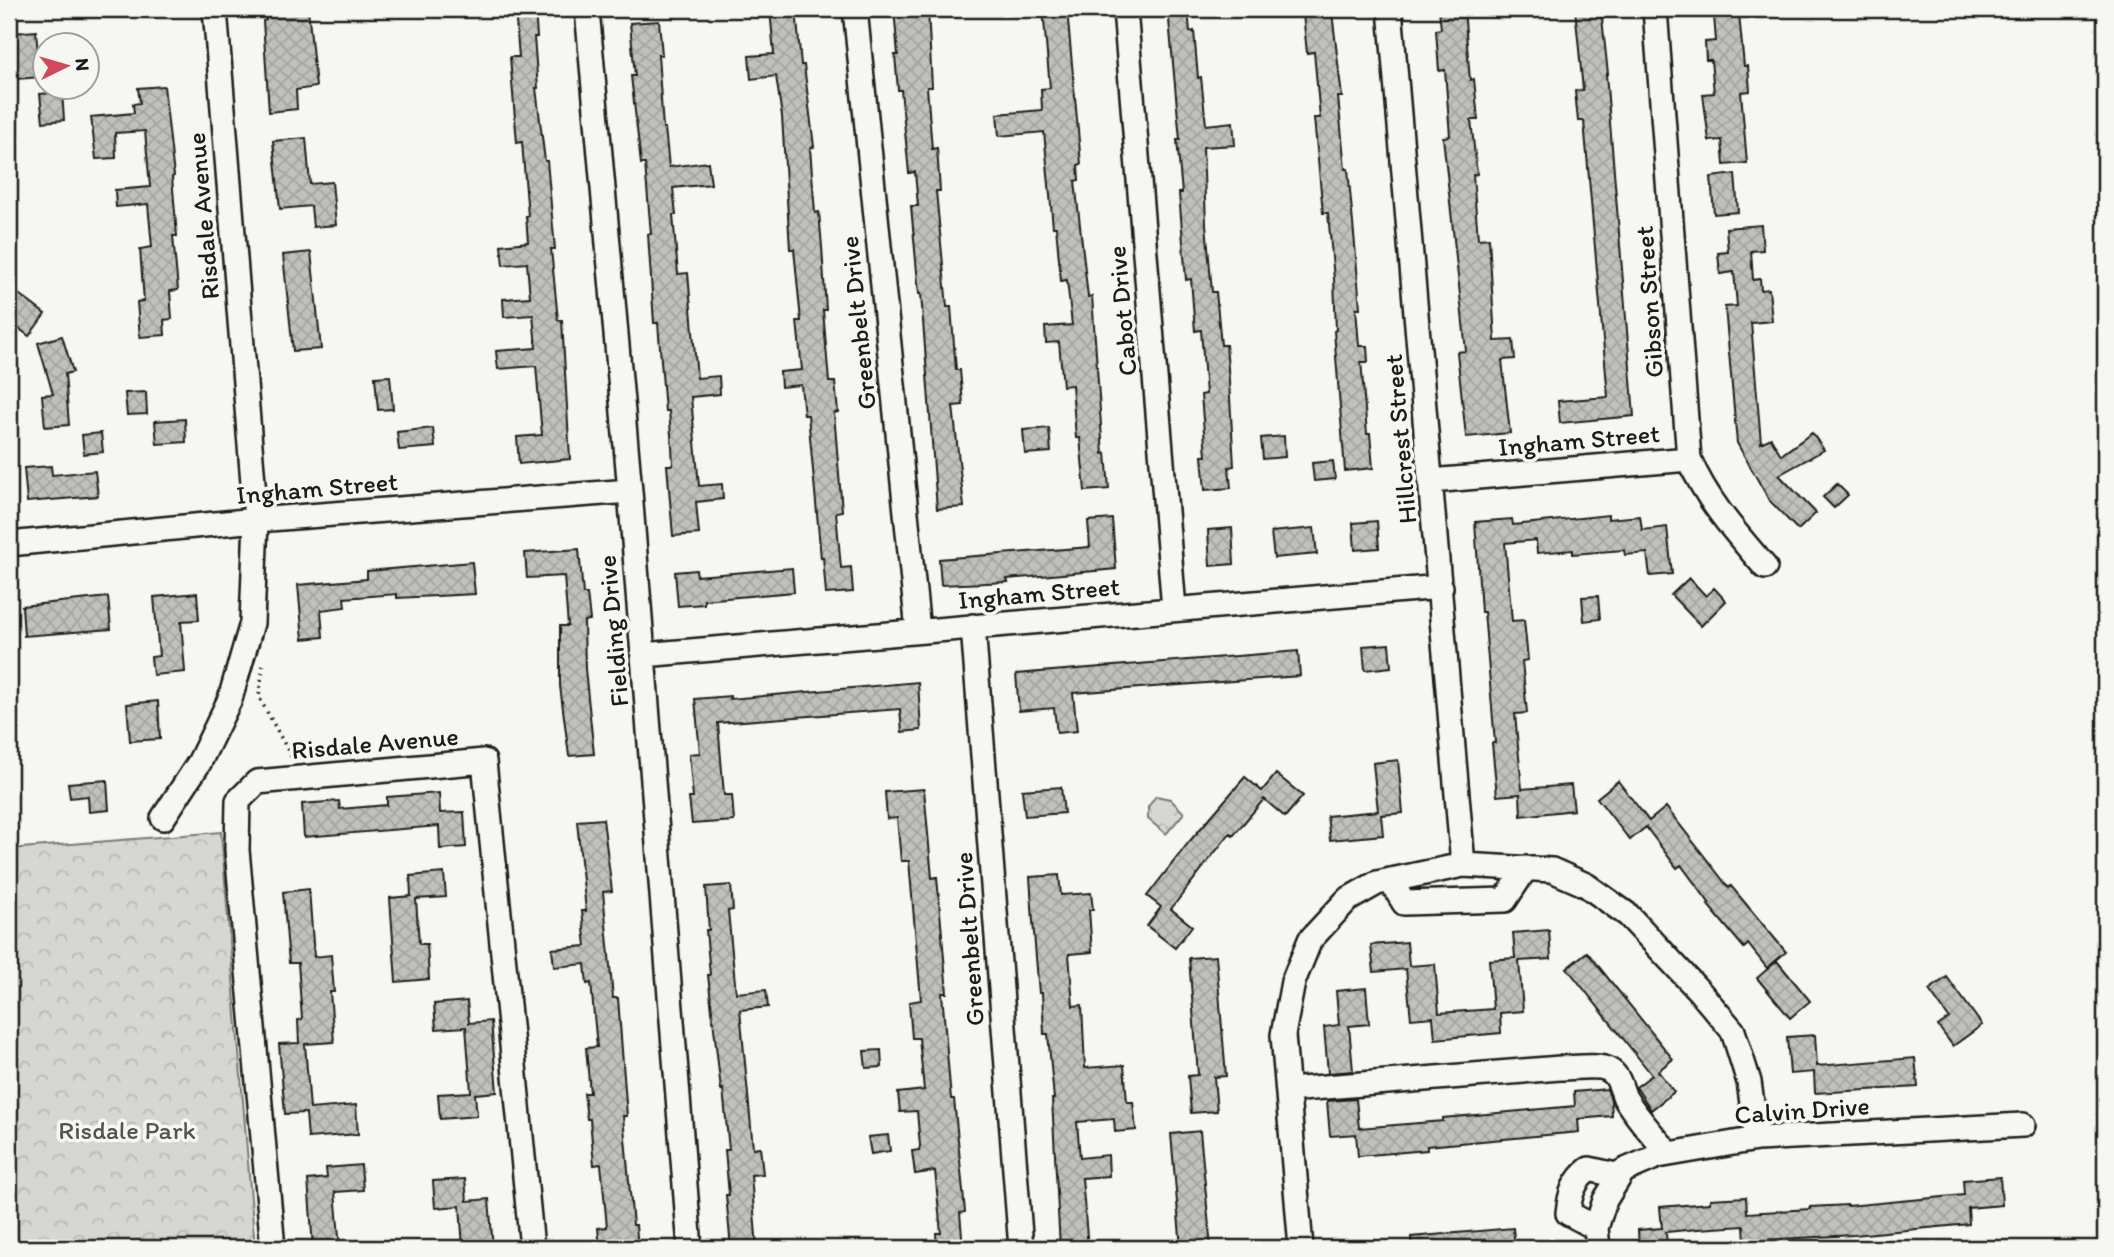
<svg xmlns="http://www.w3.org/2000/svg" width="2114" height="1257" font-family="Itim,sans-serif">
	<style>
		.forest { fill: url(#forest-crowns); stroke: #797977; stroke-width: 2 }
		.building { fill: url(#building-cross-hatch); stroke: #1c1c1c; stroke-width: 2 }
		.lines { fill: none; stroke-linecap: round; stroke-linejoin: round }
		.minor-casing { stroke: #1c1c1c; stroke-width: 28 }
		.path { stroke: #1c1c1c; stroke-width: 3.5; stroke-dasharray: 2 5; stroke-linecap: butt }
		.minor { stroke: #f6f6f2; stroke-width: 23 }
		.labels { text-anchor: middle; stroke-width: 7; stroke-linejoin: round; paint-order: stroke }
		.street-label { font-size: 26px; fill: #1c1c1c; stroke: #f6f6f2 }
		.park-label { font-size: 26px; fill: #545453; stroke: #f6f6f2 }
	</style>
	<defs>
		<pattern id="forest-crowns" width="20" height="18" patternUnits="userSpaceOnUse" patternTransform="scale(1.75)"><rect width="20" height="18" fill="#d6d6d2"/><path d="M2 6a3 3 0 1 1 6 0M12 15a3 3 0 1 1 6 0" fill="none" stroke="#b7b7b4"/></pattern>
		<pattern id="building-cross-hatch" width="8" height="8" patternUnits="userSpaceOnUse" patternTransform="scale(1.75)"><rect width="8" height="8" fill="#c0c0bd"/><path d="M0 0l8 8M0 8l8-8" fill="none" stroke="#a4a4a2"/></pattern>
	</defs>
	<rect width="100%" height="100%" fill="#f6f6f2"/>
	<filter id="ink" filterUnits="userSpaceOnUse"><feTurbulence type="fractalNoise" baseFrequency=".0143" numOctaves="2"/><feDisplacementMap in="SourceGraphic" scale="14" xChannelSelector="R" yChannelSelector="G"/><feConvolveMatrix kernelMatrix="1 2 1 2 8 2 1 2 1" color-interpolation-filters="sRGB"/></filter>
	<g filter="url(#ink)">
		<path class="forest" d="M1156 796 1170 799 1184 813 1166 834 1148 819V807Z
			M221 832 255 1248H9V849Z"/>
		<path class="building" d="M265 9H308L316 87 296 90 297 109 269 112 263 21 266 20Z
			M515 9H535L537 37H534L538 88H536L545 161H547L555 249H551L558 320H562L570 459 519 464 517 437 542 435 536 366 498 369 496 351 536 348 533 315 504 317 503 299 530 297 527 263 503 265 501 245 528 242 526 216H528L522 142 517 143 510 57H519Z
			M770 9H796L801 65H804L814 147 810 148 815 213 819 212 822 247 826 310H823L829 382H835L838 412 834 413 842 511 836 512 841 568 851 567 853 592 826 594 823 557 821 558 808 415H804L801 385 781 387 780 372 802 370 797 321H801L794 249H790L782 116 776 76 751 79 749 56 774 54Z
			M894 9H928L932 87H927L932 149 937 148 940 191H936L947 307H951L956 370H960L963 405 953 406 964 507 937 509 921 294H919L911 206H918L915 172 909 173 901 90H898L895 55H898Z
			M1043 9H1067L1081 164 1078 165 1079 180 1075 181 1088 297 1092 296 1103 454 1106 453 1109 489 1085 491 1080 438H1076L1072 385 1063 386 1059 342 1046 343 1045 327 1072 325 1067 280 1061 281 1056 227H1053L1044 132 999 136 997 114 1042 110 1041 89 1050 88Z
			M1168 9H1188L1190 32 1194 31 1198 78 1201 77 1206 125 1233 122 1235 145 1203 147 1206 224 1212 292H1216L1221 345H1226L1229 381 1234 466 1229 467 1231 488 1205 490 1202 456H1206L1201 395 1206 394 1201 330 1195 331 1191 279 1186 280 1179 193H1182L1177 140H1180Z
			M1439 9H1464L1470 80 1474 79 1478 120H1471L1477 174 1473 175 1478 239 1489 238 1495 341 1513 340 1515 359 1502 360 1510 433 1466 437 1457 352 1466 351 1443 137 1450 136 1445 70 1439 71 1436 30 1441 29Z
			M1575 9H1601L1608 74H1606L1634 416 1560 423 1558 401 1608 397 1584 121H1578L1575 91 1583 90Z
			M1332 12 1342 97H1338L1345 169H1348L1356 256 1360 308H1356L1359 346H1367L1368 362H1361L1362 372 1367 434H1370L1373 468 1345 471 1334 331 1336 330 1334 279 1328 213H1323L1314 118H1320L1314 52 1307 53 1303 14Z
			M1739 14 1744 66H1748L1750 91 1741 92 1747 163 1724 165 1722 140 1709 141 1703 94 1714 93 1711 60H1706L1705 42 1716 41 1714 16Z
			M659 21 662 55H658L663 128H665L669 167 708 162 711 184 673 188 676 215H673L678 274 688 273 697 378 719 376 720 394 691 397 699 486 722 484 723 499 696 502 699 534 673 536 667 465H673L672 447 669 411H665L658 323H654L648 234H651L645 164H641L631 76H635L630 23Z
			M36 31 40 77 17 79 13 33Z
			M164 86 174 176 172 177 177 236H173L178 290 170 291 172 319 164 320 165 335 140 337 137 302 144 301 140 249 152 247 148 204 116 207 115 190 150 187 145 131 115 133 116 158 96 159 91 117 134 113 133 104 140 103 138 88Z
			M62 92 64 120 43 122 40 94Z
			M306 138 310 184 332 182 336 225 313 227 311 206 280 209 273 141Z
			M1735 174 1738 212 1714 214 1711 177Z
			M1761 225 1763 250 1751 251 1753 280 1760 279 1761 290 1769 289 1772 321 1751 323 1761 443 1771 438 1781 455 1812 433 1824 450 1779 475 1816 513 1798 530 1769 500 1737 443 1725 307 1737 306 1734 272 1720 274 1718 253 1728 252 1726 228Z
			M311 252 321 349 293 351 283 255Z
			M16 292 45 314 29 336 9 321V302Z
			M62 336 73 372 65 374 69 425 45 427 42 395 53 394 38 343Z
			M390 376 393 409 378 410 375 377Z
			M146 392 147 414 127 415 125 393Z
			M185 419 186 442 157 444 155 421Z
			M433 428 435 447 399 450 397 432Z
			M1049 428 1051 452 1025 454 1023 430Z
			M101 433 103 452 84 454 82 435Z
			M1284 436 1285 457 1263 459 1261 438Z
			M1333 461 1335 479 1314 481 1312 463Z
			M51 466 52 475 95 471 98 496 27 502 24 468Z
			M1837 484 1848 495 1834 508 1823 497Z
			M1608 515V519L1640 516 1642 530 1667 527 1672 574 1650 576 1647 553 1625 555 1624 550 1573 554V550L1537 553 1536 540 1505 543 1512 621 1524 620 1528 660 1522 661 1527 713 1515 714 1522 789 1571 785 1574 810 1521 816 1520 794 1497 796 1492 743H1495L1484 612H1481L1475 522 1512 519 1513 525Z
			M1112 519 1116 569 1007 579 1008 582 941 585 939 559 1090 547 1088 521Z
			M1377 521 1379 548 1355 550 1353 523Z
			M1232 528 1234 564 1210 566 1208 530Z
			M1314 528 1317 554 1274 558 1271 532Z
			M579 549 583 594H587L590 620 584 621 585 669 594 754 569 756 560 686V626H568L564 576 527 578 525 553Z
			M472 562 475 594 397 598V594L344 598 345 607 321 610 323 637 303 639 298 585 367 579V571Z
			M792 568 794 592 704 600V604L678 606 675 572 696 570 697 576Z
			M1689 578 1706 596 1714 588 1726 601 1701 626 1671 595Z
			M197 593 199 620 181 621 185 672 153 675 151 657 159 656 154 597Z
			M1598 596 1600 619 1584 621 1582 597Z
			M108 597 111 629 24 636 22 606Z
			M1389 644 1391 667 1365 670 1363 646Z
			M1298 651 1300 676 1073 693 1077 731 1057 733 1054 708 1019 711 1016 674Z
			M918 682 921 730 902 732 900 709 718 723 724 795H732L734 821 692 824 689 798H693L689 754 700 753 695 699 730 696V699Z
			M158 701 160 739 130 741 127 704Z
			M1398 760 1403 813 1381 815 1383 835 1330 840 1327 816 1378 811 1373 763Z
			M1276 774 1303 796 1285 817 1264 799 1233 836 1230 833 1171 909 1192 926 1175 948 1147 926 1161 907 1147 896 1189 842 1245 777 1262 791Z
			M107 780 109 810 89 812 88 796 70 798 68 783Z
			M1618 781 1649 821 1666 807 1729 888 1731 886 1786 952 1767 968 1748 944 1744 948 1708 905 1710 904 1681 865 1677 868 1646 827 1630 840 1597 798Z
			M1061 787 1064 813 1025 816 1022 790Z
			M924 789 932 878 937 877 947 993H942L951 1099H954L965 1212 960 1213 963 1248H937L936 1233H941L935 1171 915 1174 912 1151 919 1150 920 1146 917 1111 900 1112 898 1093 924 1090 919 1038H912L909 1002 921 1000 909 861H901L897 818 887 819 885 792Z
			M439 793 440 813 464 812 466 847 440 849 439 826 304 837 302 804 339 801 340 809 387 805V797Z
			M603 819 612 891 603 892 613 998H618L627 1116H623L633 1225H636L638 1248H600L598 1228 607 1227 601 1164 594 1165 590 1119H587L584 1093H590L586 1048 597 1047 591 983 587 984 585 964 554 967 552 949 586 946 582 911H586L577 821Z
			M444 873 446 897 416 899 419 944H427L429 979 396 982 390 898 411 896 410 876Z
			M1059 875 1061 895 1091 893 1093 910H1089L1092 952 1069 954 1073 1006 1082 1005 1085 1068 1124 1065 1127 1102H1133L1136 1130 1115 1132 1114 1119 1077 1122 1080 1158 1108 1155 1109 1176 1082 1178 1088 1248H1060L1052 1099H1054L1048 1034H1044L1042 993H1039L1033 921 1030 877Z
			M731 885 733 910 728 911 736 993 766 990 768 1007 740 1010 753 1148 760 1147 763 1174 751 1175 757 1248H731L726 1195H729L725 1150H729L723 1089 721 1090 708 975H710L706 930H709L706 887Z
			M309 889 314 957 331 955 334 992H330L334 1042 305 1044 310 1109 356 1105 358 1134 308 1138 306 1113 285 1114 279 1044 299 1043 298 1020 302 1019 298 963H289L283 892Z
			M1549 930 1551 959 1519 961 1523 1011 1500 1013 1501 1033 1435 1039 1433 1017 1411 1019 1406 969 1374 972 1371 945 1407 942 1409 966 1435 964 1439 1013 1493 1009 1489 960 1515 958 1513 933Z
			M1587 952 1673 1059 1658 1071 1674 1092 1651 1110 1636 1087 1652 1075 1567 968Z
			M1216 956 1226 1076 1214 1077 1217 1111 1191 1113 1188 1076 1198 1075 1189 958Z
			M1777 961 1810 1001 1790 1018 1757 978Z
			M1947 977 1982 1025 1953 1046 1938 1026 1949 1018 1929 990Z
			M1366 988 1369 1024 1349 1026 1353 1071 1328 1073 1324 1027 1339 1025 1336 991Z
			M467 1001 469 1023 491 1021 497 1092 475 1094 477 1116 440 1119 438 1094 471 1092 466 1027 436 1029 434 1004Z
			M1815 1035 1817 1066 1915 1058 1918 1087 1815 1093 1814 1072 1790 1074 1787 1037Z
			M881 1050 882 1067 866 1068 864 1051Z
			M1607 1089 1611 1100 1612 1116 1578 1119 1579 1132 1427 1146V1150L1358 1156 1356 1134 1330 1136 1327 1101 1356 1099 1359 1128 1443 1121V1118L1575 1106 1574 1092Z
			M1200 1131 1211 1248H1181L1171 1134Z
			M888 1135 890 1151 871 1154 868 1137Z
			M361 1165 363 1190 335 1192 340 1248H313L308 1180 327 1178 326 1168Z
			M2000 1177 2002 1205 1968 1208 1969 1224 1854 1235 1745 1241 1744 1226 1698 1229 1666 1232 1667 1248H1639L1638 1230 1662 1228 1660 1207 1710 1203V1199L1746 1197 1747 1213 1810 1209V1207L1848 1205V1206L1964 1195 1963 1180Z
			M465 1179 467 1201 489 1199 493 1248H463L460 1206 435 1208 433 1181Z
			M1513 1228 1515 1248H1412L1411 1237Z"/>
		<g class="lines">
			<defs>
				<path id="minor" d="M587 9 630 491 690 1248
					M855 9 918 631
					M1125 9 1174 609
					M1390 9 1463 865
					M1655 9 1689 459C1707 501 1735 532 1765 567
					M1431 481 1689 459
					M9 544 256 520 630 491
					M973 626 1021 1248
					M643 655 1441 587
					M163 818 199 763 230 699 252 623 256 520 215 9
					M1390 880 1404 903 1505 900 1526 868
					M1288 1090 1560 1068C1572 1068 1600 1064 1609 1070 1619 1075 1621 1089 1625 1098 1637 1118 1654 1136 1669 1154
					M1596 1228 1568 1213C1570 1193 1574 1181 1589 1169L1620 1176
					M273 1248 237 850 238 801 257 782 484 761 532 1248
					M1301 1248 1283 1035 1293 982 1310 940 1347 900 1377 883 1463 865 1552 870 1586 885 1628 915 1700 992 1733 1031 1749 1082 1757 1139
					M1598 1248 1596 1228 1605 1200 1623 1171 1658 1156 1757 1139 2023 1125"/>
			</defs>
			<use href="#minor" class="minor-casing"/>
			<path class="path" d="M263 665 259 697 292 758"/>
			<use href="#minor" class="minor"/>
		</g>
	</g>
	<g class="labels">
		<g class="street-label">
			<text transform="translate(203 216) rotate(-95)" y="9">Risdale Avenue</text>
			<text transform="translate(1649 302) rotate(-94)" y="9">Gibson Street</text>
			<text transform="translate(1122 311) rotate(-95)" y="9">Cabot Drive</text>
			<text transform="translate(858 323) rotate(-96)" y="9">Greenbelt Drive</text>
			<text transform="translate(1400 439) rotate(-95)" y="9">Hillcrest Street</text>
			<text transform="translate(1579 440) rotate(-5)" y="9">Ingham Street</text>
			<text transform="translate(317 488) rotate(-5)" y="9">Ingham Street</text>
			<text transform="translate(1039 593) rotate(-5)" y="9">Ingham Street</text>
			<text transform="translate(613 631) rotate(-95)" y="9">Fielding Drive</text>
			<text transform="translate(375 743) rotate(-5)" y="9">Risdale Avenue</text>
			<text transform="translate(969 939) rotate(-94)" y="9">Greenbelt Drive</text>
			<text transform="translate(1802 1110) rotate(-4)" y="9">Calvin Drive</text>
		</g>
		<g class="park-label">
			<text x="127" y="1139">Risdale Park</text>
		</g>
	</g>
	<rect width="2114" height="1257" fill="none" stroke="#f6f6f2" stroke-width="35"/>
	<rect x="18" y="18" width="2079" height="1222" fill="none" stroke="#1c1c1c" stroke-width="2.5" filter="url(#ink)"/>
	<g transform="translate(66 66) rotate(85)"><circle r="33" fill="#f6f6f2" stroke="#9f9f9c" stroke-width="2"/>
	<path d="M0-5L12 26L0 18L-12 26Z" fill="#d1495b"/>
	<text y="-10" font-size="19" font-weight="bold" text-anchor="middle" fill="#1c1c1c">N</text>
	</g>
</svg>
